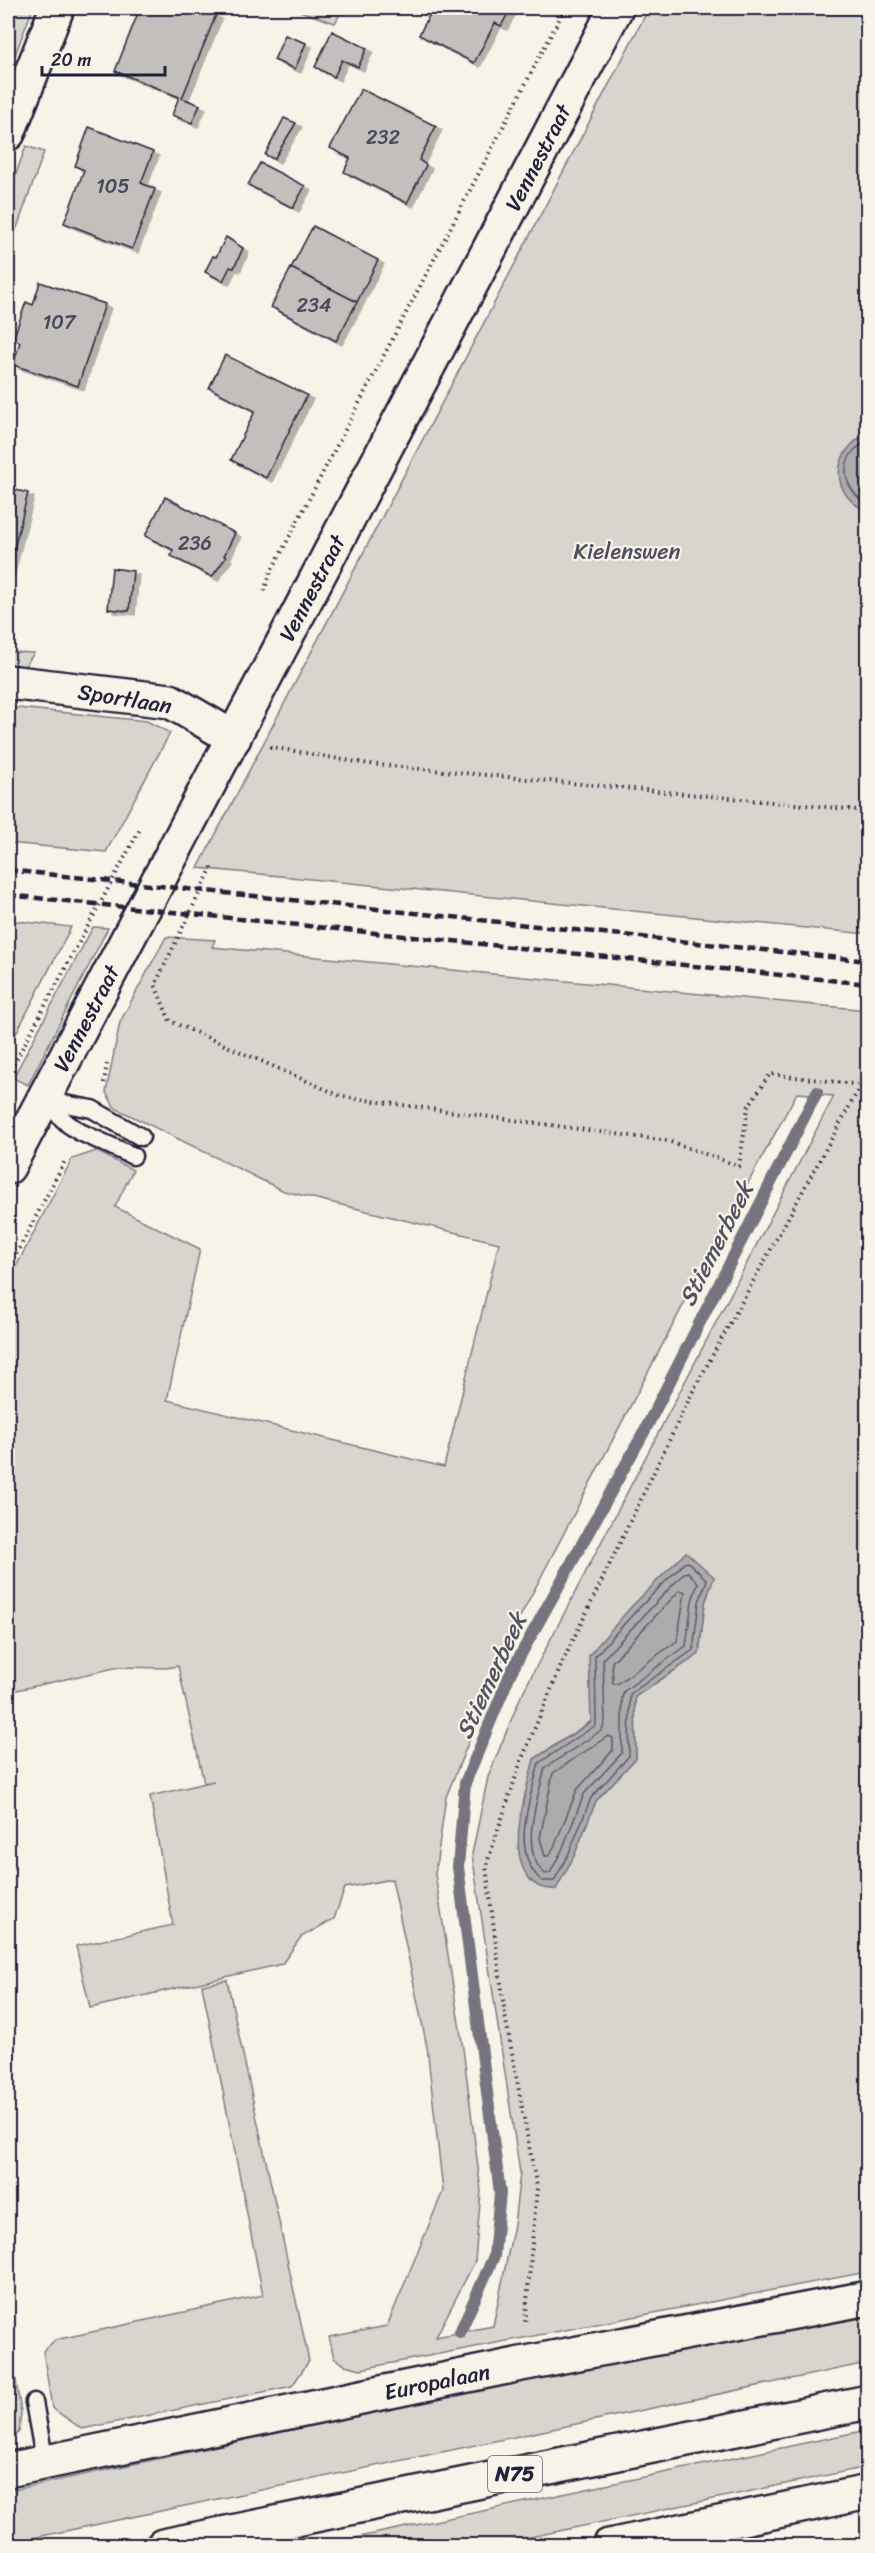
<svg xmlns="http://www.w3.org/2000/svg" width="875" height="2553" font-family="Sriracha,sans-serif">
	<style>
		.green { fill: #d8d5cf; stroke: #7d7c85; stroke-width: 1.5; fill-rule: evenodd }
		.water { fill: #aeabad; stroke: #76747f; stroke-width: 1.5 }
		.lines { fill: none; stroke-linecap: round; stroke-linejoin: round }
		.shore { stroke: #5a5969; stroke-width: 1.5 }
		.stream { stroke: #76747f; stroke-width: 12 }
		.building { fill: #c2bfbd; stroke: #22223b; stroke-width: 1.5; filter: url(#shadow) }
		.service-casing { stroke: #22223b; stroke-width: 21 }
		.minor-casing { stroke: #22223b; stroke-width: 38 }
		.primary-casing { stroke: #22223b; stroke-width: 38 }
		.path { stroke: #22223b; stroke-width: 4; stroke-dasharray: 1.5 4.5; stroke-linecap: butt }
		.service { stroke: #f7f3e8; stroke-width: 16 }
		.minor { stroke: #f7f3e8; stroke-width: 33 }
		.primary { stroke: #f7f3e8; stroke-width: 33 }
		.rail { stroke: #22223b; stroke-width: 4.5; stroke-dasharray: 9 4.5; stroke-linecap: butt }
		.labels { text-anchor: middle; stroke-width: 4.5; stroke-linejoin: round; paint-order: stroke }
		.number-label { font-size: 20px; fill: #4a495c }
		.shield { fill: #f7f3e8; stroke: #62616f; stroke-width: 1.5 }
		.shield-label { font-size: 21px; font-weight: bold; fill: #22223b }
		.street-label { font-size: 22px; fill: #22223b; stroke: #f7f3e8 }
		.park-label { font-size: 22px; fill: #504f60; stroke: #f7f3e8 }
		.water-label { font-size: 24px; font-style: italic; fill: #535263; stroke: #f7f3e8 }
	</style>
	<defs>
		<filter id="shadow"><feDropShadow dx="6" dy="4" stdDeviation="0" flood-color="#0004"/></filter>
	</defs>
	<rect width="100%" height="100%" fill="#f7f3e8"/>
	<filter id="ink" filterUnits="userSpaceOnUse"><feTurbulence type="fractalNoise" baseFrequency=".0167" numOctaves="2"/><feDisplacementMap in="SourceGraphic" scale="12" xChannelSelector="R" yChannelSelector="G"/><feConvolveMatrix kernelMatrix="1 2 1 2 8 2 1 2 1" color-interpolation-filters="sRGB"/></filter>
	<g filter="url(#ink)">
		<path class="green" d="M8 8H33L8 73Z
			M291 8H343L335 23Z
			M649 8H867V934L198 868Z
			M26 146 44 152 14 236 8 234V196Z
			M8 652 34 653 23 669 8 666Z
			M8 707 147 721 170 733 106 852 8 843Z
			M8 920 71 927 8 1049Z
			M93 927 108 928 28 1085 13 1078Z
			M166 937 215 940 212 947 867 1010V2272L361 2369 345 2365 334 2358 329 2337 387 2326 443 2191 427 2047 392 1879 345 1888 334 1919 301 1937 282 1964 90 2008 76 1946 173 1925 150 1796 214 1781 204 1783 178 1666 166 1668 119 1667 8 1692V1282L72 1159 96 1151 133 1170 115 1207 200 1249 167 1400 444 1467 499 1243 284 1191 115 1108 106 1092 120 1022ZM797 1093 834 1096 521 1696 488 1777 472 1854 520 2173 514 2225 493 2326 436 2337 475 2261 481 2191 463 2048 435 1874 446 1797 519 1619 723 1229ZM714 1577 705 1603 699 1654 635 1697 636 1758 596 1801 574 1856 556 1889 534 1759 591 1721Z
			M227 1980 309 2361 292 2386 82 2429 52 2408 43 2351 55 2340 263 2295 202 1985Z
			M867 2315V2363L8 2543V2491L603 2363Z
			M8 2332 21 2412 19 2432 8 2441Z
			M867 2430V2467L491 2545H321Z"/>
		<path class="water" d="M867 434V511C829 495 831 451 867 434Z
			M686 1552 714 1577 705 1603 699 1654 635 1697 636 1758 596 1801 574 1856 556 1889C551 1889 543 1889 538 1886 501 1864 526 1792 534 1759L591 1722 589 1655 631 1607Z"/>
		<g class="lines">
			<path class="shore" d="M868 441C836 456 841 488 868 505
				M688 1562 707 1580 699 1602 693 1650 630 1694 629 1756 591 1798 569 1853 554 1881H542C509 1853 530 1800 539 1763L596 1725 595 1656 636 1611 684 1563Z
				M688 1572 698 1583 692 1601 686 1646 624 1691 622 1698V1753L584 1794 562 1850 550 1873 545 1874C518 1850 538 1798 545 1768L602 1730 605 1721 603 1659 684 1573Z
				M680 1590 685 1592 677 1641 617 1684H613L612 1662Z
				M608 1736 613 1738V1750L577 1790 554 1847 549 1856H545L540 1838 553 1773Z"/>
			<path class="stream" d="M460 2332 494 2256 500 2193 458 1867 465 1783 511 1672 644 1432 817 1092"/>
		</g>
		<path class="building" d="M140 8H197L216 15 182 98 200 105 192 123 172 115 179 97 115 71Z
			M433 8H511L501 26 495 23 474 63 419 35Z
			M332 31 367 48 358 67 342 60 334 77 315 67Z
			M285 35 306 43 295 69 274 60Z
			M361 89 436 126 419 160 426 165 407 203 344 172 350 158 330 148Z
			M284 118 296 123 274 159 265 155Z
			M89 127 153 152 141 183 155 189 132 249 64 223 84 170 75 166Z
			M260 163 305 186 293 208 248 185Z
			M313 226 378 260 357 302 291 268Z
			M226 237 243 248 234 268 230 267 223 281 205 272 213 256 216 257Z
			M291 268 357 302 336 341 271 307Z
			M40 282 105 304 78 386 13 365 20 342 13 339 26 302 33 305Z
			M225 355 307 395 266 478 231 460 255 411 209 388Z
			M8 488 28 493 8 573Z
			M165 497 235 533 224 556 226 557 212 577 171 556 173 550 145 536Z
			M112 568 133 571 129 611 108 609Z"/>
		<g class="lines">
			<defs>
				<path id="service" d="M43 1100 68 1124 80 1132 133 1156
					M43 1100 92 1109 141 1137
					M34 2402 45 2463"/>
				<g id="minor">
					<path d="M8 133 57 8"/>
					<path d="M8 682 170 701 234 738"/>
					<path id="s1" d="M8 1167 616 8"/>
					<path id="s2" d="M8 2470 521 2364 868 2298"/>
				</g>
				<path id="primary" d="M163 2546 868 2402
					M609 2546 868 2492"/>
			</defs>
			<use href="#service" class="service-casing"/>
			<use href="#minor" class="minor-casing"/>
			<use href="#primary" class="primary-casing"/>
			<path class="path" d="M264 591 270 574 565 8
				M270 747 369 764 868 811
				M212 867 155 985 170 1021 343 1097 668 1141 739 1166 748 1107 770 1074 861 1085 694 1389 563 1661 521 1761 486 1866 505 2015 537 2188 525 2324
				M8 1075 141 827
				M104 1083 107 1064
				M8 1270 66 1159"/>
			<use href="#service" class="service"/>
			<use href="#minor" class="minor"/>
			<use href="#primary" class="primary"/>
			<path class="rail" d="M8 870 868 961
				M8 895 868 984"/>
		</g>
	</g>
	<g class="labels">
		<g class="number-label">
			<text x="383" y="144">232</text>
			<text x="113" y="193">105</text>
			<text x="314" y="312">234</text>
			<text x="59" y="329">107</text>
			<text x="195" y="550">236</text>
		</g>
		<rect class="shield" x="488" y="2456" width="54" height="36" rx="4.5"/>
		<g class="shield-label">
			<text x="515" y="2481">N75</text>
		</g>
		<g class="street-label">
			<text dy="8" stroke="none"><textPath href="#s1" startOffset="1140">Vennestraat</textPath></text>
			<text dy="8" stroke="none"><textPath href="#s1" startOffset="654">Vennestraat</textPath></text>
			<text transform="translate(125 698) rotate(9)" y="8">Sportlaan</text>
			<text dy="8" stroke="none"><textPath href="#s1" startOffset="168">Vennestraat</textPath></text>
			<text dy="8" stroke="none"><textPath href="#s2" startOffset="438">Europalaan</textPath></text>
		</g>
		<g class="park-label">
			<text x="627" y="559">Kielenswen</text>
		</g>
		<g class="water-label">
			<text transform="translate(716 1244) rotate(-63)" y="8">Stiemerbeek</text>
			<text transform="translate(491 1676) rotate(-65)" y="8">Stiemerbeek</text>
		</g>
	</g>
	<rect width="875" height="2553" fill="none" stroke="#f7f3e8" stroke-width="30"/>
	<rect x="15" y="15" width="845" height="2523" fill="none" stroke="#22223b" stroke-width="2" filter="url(#ink)"/>
	<path d="M42 66v9h123v-9" fill="none" stroke="#22223b" stroke-width="3"/>
	<text x="51" y="66" font-size="18" fill="#22223b" stroke="#f7f3e8" stroke-width="4.5" paint-order="stroke">20 m</text>
</svg>
